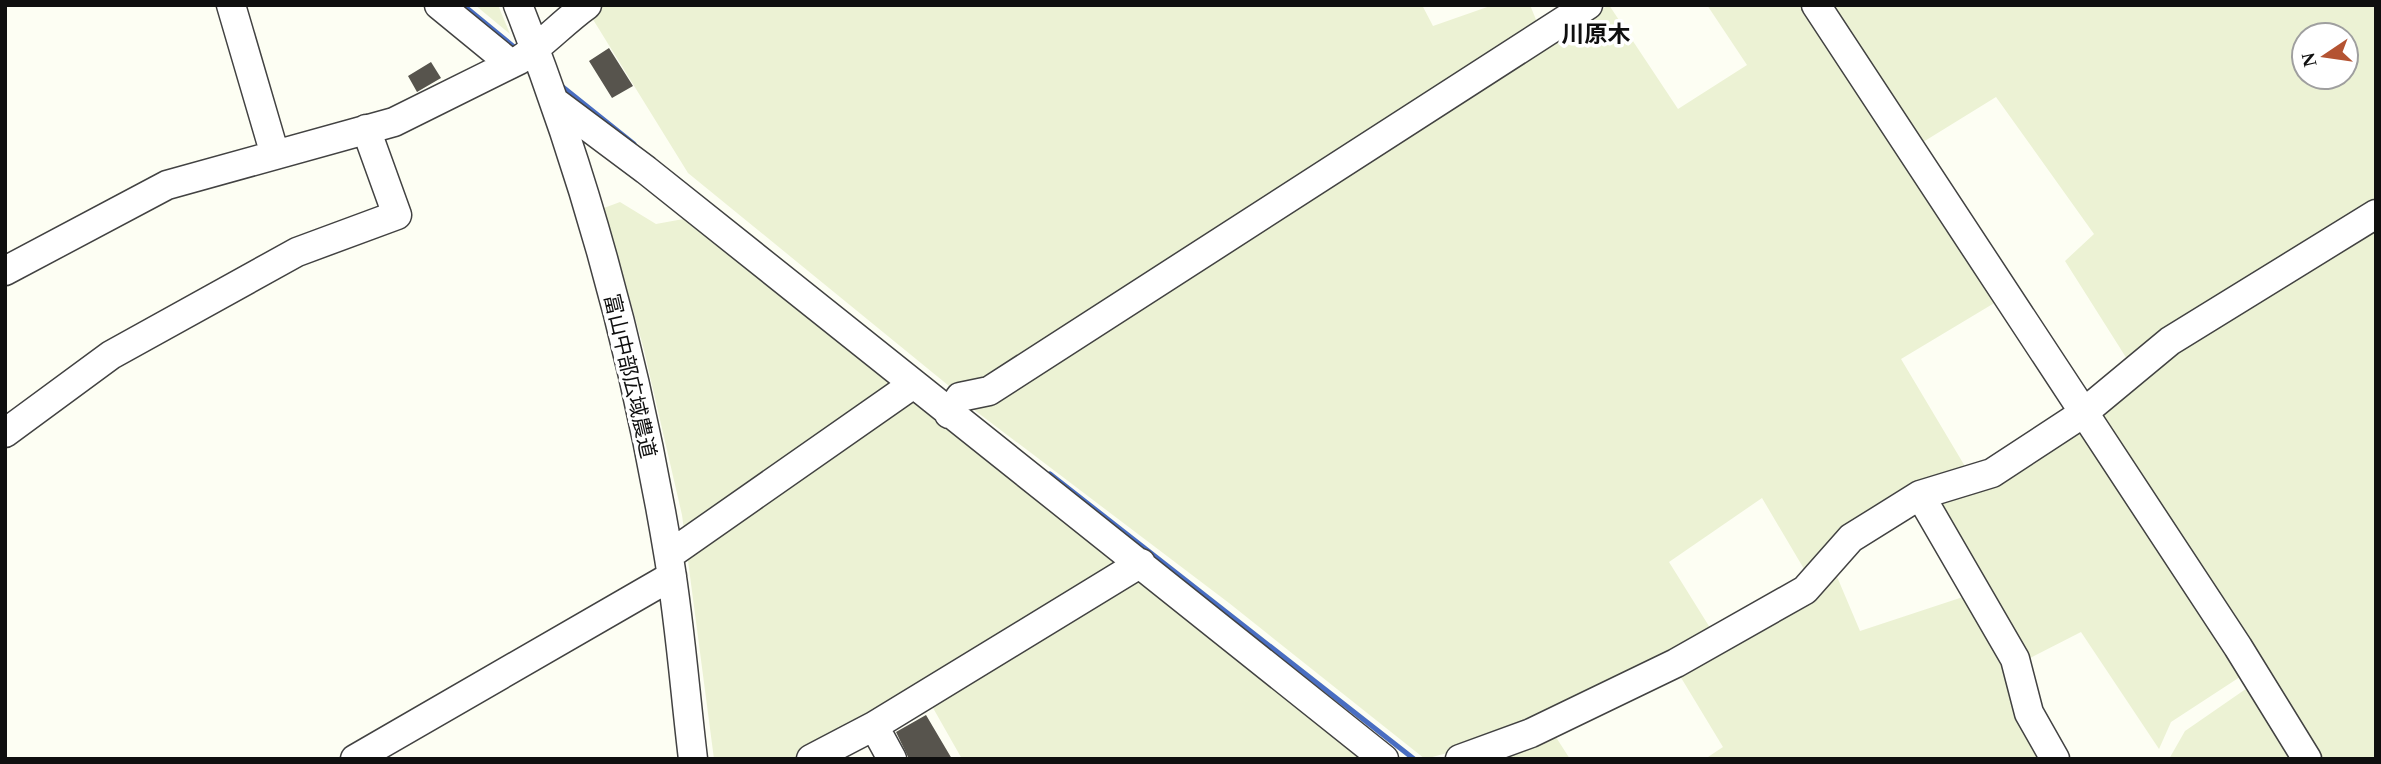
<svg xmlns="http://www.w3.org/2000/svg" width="2381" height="764" font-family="'Times New Roman','Noto Sans JP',serif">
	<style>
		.farmland { fill: #ecf2d4; fill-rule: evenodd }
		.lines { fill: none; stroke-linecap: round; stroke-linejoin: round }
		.stream { stroke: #496ec2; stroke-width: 5 }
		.building { fill: #57544d }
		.minor-casing { stroke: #424242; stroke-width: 31 }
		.minor { stroke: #fff; stroke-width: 28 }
		.labels { text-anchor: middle; stroke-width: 7; stroke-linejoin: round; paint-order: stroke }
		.street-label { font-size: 21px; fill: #0f0f0f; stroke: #fff }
		.neighbourhood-label { font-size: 23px; font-weight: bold; fill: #0f0f0f; stroke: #fff }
	</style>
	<rect width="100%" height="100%" fill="#fdfef3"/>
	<path class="farmland" d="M475 5H498L510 34Z
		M601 5H1422L1433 26 1493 5H1530L1539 27 980 382 954 390 688 173 589 13Z
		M1609 5 1678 109 1747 65 1707 5H1806L2001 299 1901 359 1966 468 1807 574 1762 498 1669 562 1712 631 1495 740 1425 759 1229 603 969 406 1174 281Z
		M1825 5H2376V200L2127 359 2065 261 2094 234 1996 97 1915 147ZM2304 35H2346V77H2304Z
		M620 202 656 224 689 218 752 273 952 433 1370 759H962L920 685 792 759H714L682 515 643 346 604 208Z
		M2376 220V759H2318L2097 422 2101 405 2167 355Z
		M2071 430 2085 433 2243 675 2171 722 2159 749 2081 632 2024 661 1937 513 1938 494Z
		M1835 572 1860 631 1969 595 2007 659 2043 759H1705L1723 747 1677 671Z
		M2253 684 2300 759H2169L2185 731Z
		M1552 731 1570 759H1500Z"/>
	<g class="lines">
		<path class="stream" d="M463 5 519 51
			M559 84 634 144
			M1050 474 1414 759"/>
	</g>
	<path class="building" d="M609 48 633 86 612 98 589 61Z
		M431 62 441 78 417 92 408 76Z
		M926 715 952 759H909L896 732Z"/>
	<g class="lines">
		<defs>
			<path id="minor" d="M231 5 275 155
				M439 5 511 64
				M518 5C588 182 638 370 669 558 680 624 685 692 693 759
				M1816 5 2238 647 2307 759
				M555 102 646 170 1384 759
				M5 271 167 185 394 122 519 60C544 44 563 22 587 5
				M949 414 960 397 989 391 1588 5
				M5 433 111 355 297 252 397 215 366 129
				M1920 495 2015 659 2029 713 2055 759
				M669 555 912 385
				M874 726 1141 563
				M355 759 672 576
				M811 759 874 726 892 759
				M1460 759 1531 733 1676 663 1805 590 1851 538 1920 495 1992 473 2082 414 2170 341 2376 214"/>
		</defs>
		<use href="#minor" class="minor-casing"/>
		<use href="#minor" class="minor"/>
	</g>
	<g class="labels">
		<g class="street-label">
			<text transform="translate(630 376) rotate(77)" y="7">富山中部広域農道</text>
		</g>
		<g class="neighbourhood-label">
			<text x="1596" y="42">川原木</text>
		</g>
	</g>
	<rect width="2381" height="764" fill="none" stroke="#0f0f0f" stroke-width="14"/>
	<g transform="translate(2325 56) rotate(257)"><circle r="33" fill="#ffffff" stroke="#9f9f9f" stroke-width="2"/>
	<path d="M0-5L12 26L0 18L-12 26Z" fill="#b45332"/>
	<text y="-10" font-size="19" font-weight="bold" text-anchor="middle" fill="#0f0f0f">N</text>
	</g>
</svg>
